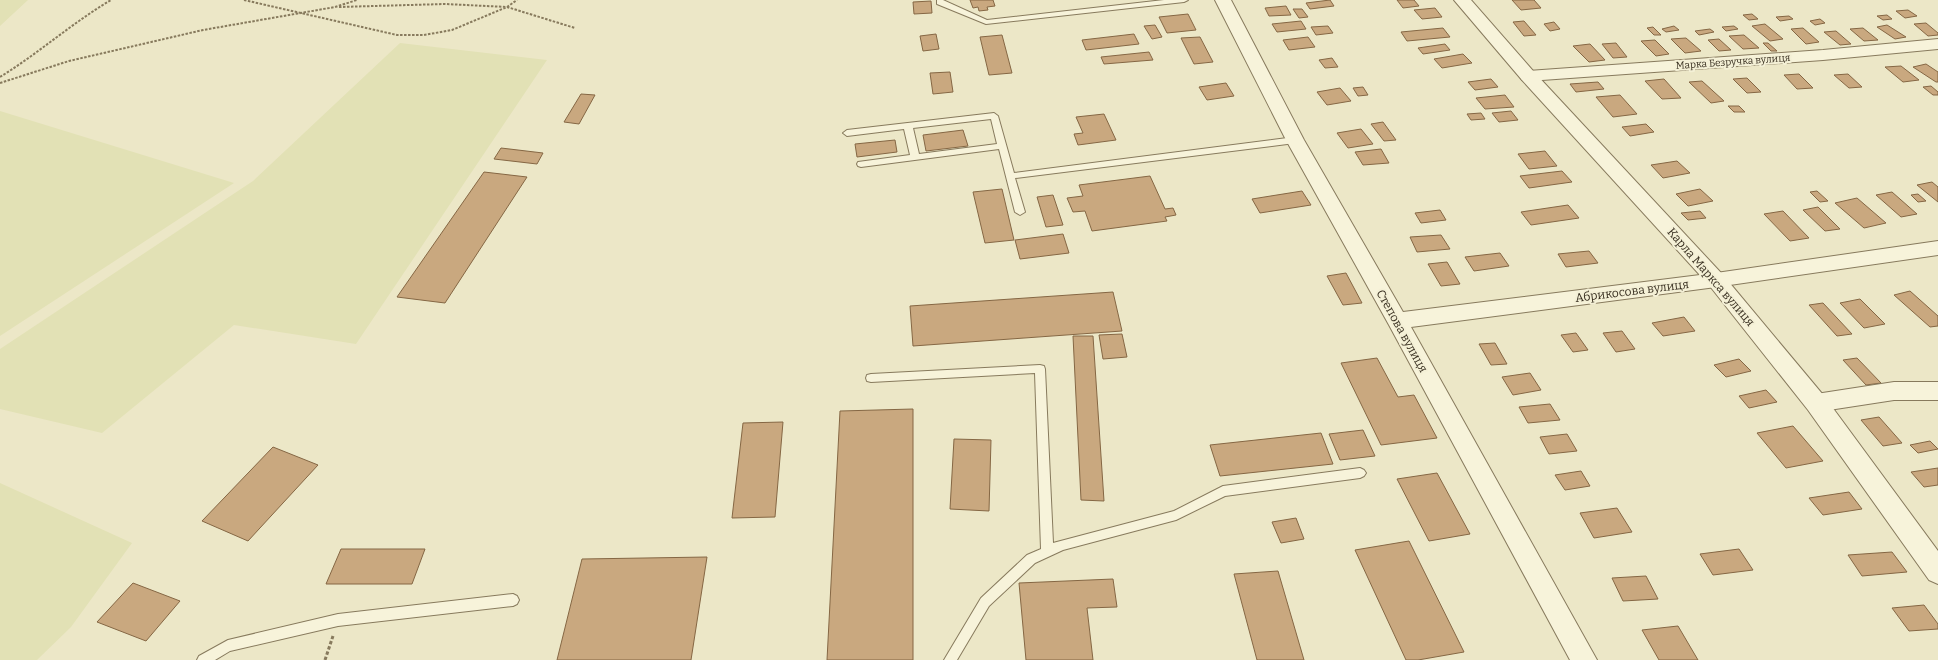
<svg xmlns="http://www.w3.org/2000/svg" width="1938" height="660" font-family="Bitter,serif">
	<style>
		.farmland { fill: #e2e1b5 }
		.building { fill: #c9a87f; stroke: #856744 }
		.lines { fill: none; stroke-linecap: round; stroke-linejoin: round }
		.service-casing { stroke: #877a5d; stroke-width: 2 }
		.minor-casing { stroke: #877a5d; stroke-width: 2 }
		.tertiary-casing { stroke: #877a5d; stroke-width: 2 }
		.path-far1 { stroke: #877a5d; stroke-width: 2; stroke-dasharray: 2.5 1.5; stroke-linecap: butt }
		.path { stroke: #877a5d; stroke-width: 3; stroke-dasharray: 3.5 2; stroke-linecap: butt }
		.service { fill: #f7f3da; fill-rule: evenodd }
		.minor { fill: #f7f3da; fill-rule: evenodd }
		.tertiary { fill: #f7f3da; fill-rule: evenodd }
		.labels { text-anchor: middle; stroke-width: 4; stroke-linejoin: round; paint-order: stroke }
		.far-street-label { font-size: 10px; fill: #382f20; stroke: #f4f0d6 }
		.street-label { font-size: 12px; fill: #382f20; stroke: #f4f0d6 }
	</style>
	<rect width="100%" height="100%" fill="#ece7c7"/>
	<path class="farmland" d="M0 0H28L0 26Z
		M400 43 547 60 356 344 234 325 102 433 0 409V349L253 181Z
		M0 111 234 183 0 336Z
		M0 483 132 543 71 627 37 660H0Z"/>
	<path class="building" d="M970 0H993L995 6 987 7 988 10 979 11 978 7 973 8Z
		M1330 0 1334 6 1310 9 1306 3Z
		M1397 0H1414L1419 6 1403 8Z
		M1512 0H1534L1541 8 1521 10Z
		M931 1 932 13 914 14 913 2Z
		M1286 6 1291 15 1269 16 1265 8Z
		M1435 8 1442 17 1422 19 1414 10Z
		M1293 9H1302L1308 17 1299 18Z
		M1908 10 1917 16 1905 18 1896 11Z
		M1188 14 1196 30 1167 33 1159 17Z
		M1752 14 1758 19 1749 20 1743 15Z
		M1887 15 1892 19 1883 20 1877 16Z
		M1789 16 1793 19 1780 21 1776 17Z
		M1820 19 1825 23 1815 25 1810 21Z
		M1301 21 1306 29 1277 32 1272 24Z
		M1524 21 1536 35 1524 36 1513 22Z
		M1554 22 1560 29 1550 31 1544 24Z
		M1926 23 1938 33V35L1928 36 1914 24Z
		M1765 24 1783 39 1770 41 1752 26Z
		M1155 25 1162 37 1152 39 1144 26Z
		M1887 25 1906 37 1895 39 1877 27Z
		M1328 26 1333 33 1316 35 1311 27Z
		M1674 26 1679 30 1666 32 1662 29Z
		M1734 26 1738 29 1726 31 1722 27Z
		M1653 27 1661 35H1654L1647 28Z
		M1443 28 1450 37 1407 41 1401 32Z
		M1803 28 1819 42 1806 44 1791 29Z
		M1863 28 1878 40 1864 41 1850 29Z
		M1710 29 1714 32 1699 35 1695 31Z
		M1836 31 1851 44 1840 45 1824 32Z
		M936 34 939 49 923 51 920 36Z
		M1134 34 1139 44 1086 50 1082 40Z
		M1002 35 1012 73 989 75 980 37Z
		M1744 35 1759 48 1743 49 1729 36Z
		M1200 37 1213 62 1194 64 1181 38Z
		M1308 37 1315 47 1289 50 1283 40Z
		M1686 38 1701 51 1685 53 1671 39Z
		M1719 39 1731 50 1719 51 1708 40Z
		M1655 40 1669 54 1656 56 1641 41Z
		M1616 43 1627 57 1613 58 1602 44Z
		M1763 43H1768L1777 51H1771Z
		M1445 44 1450 50 1423 54 1418 48Z
		M1590 44 1605 60 1589 62 1573 46Z
		M1149 52 1153 60 1104 64 1101 57Z
		M1463 54 1472 63 1442 68 1434 59Z
		M1332 58 1338 67 1325 68 1319 60Z
		M1926 64 1938 72V82H1936L1913 67Z
		M1901 66 1919 80 1903 82 1885 67Z
		M950 72 953 92 933 94 930 73Z
		M1799 74 1813 88 1797 89 1784 75Z
		M1848 74 1862 87 1849 88 1834 75Z
		M1747 78 1761 92 1747 93 1733 79Z
		M1491 79 1498 87 1475 90 1468 82Z
		M1664 79 1681 98 1662 99 1645 81Z
		M1702 81 1724 101 1711 103 1689 82Z
		M1598 82 1604 89 1576 92 1570 84Z
		M1226 83 1234 96 1207 100 1199 87Z
		M1931 86 1938 92V95H1933L1923 87Z
		M1363 87 1368 95 1358 96 1353 88Z
		M1340 88 1351 101 1327 105 1317 92Z
		M581 94 595 95 579 124 564 122Z
		M1505 95 1514 107 1485 109 1476 98Z
		M1620 95 1637 114 1613 117 1596 97Z
		M1728 106H1739L1745 112H1734Z
		M1511 111 1518 120 1499 122 1492 113Z
		M1481 113 1485 119 1471 120 1467 114Z
		M1104 114 1116 140 1078 145 1074 134 1083 133 1076 117Z
		M1383 122 1396 140 1384 141 1371 124Z
		M1646 124 1654 132 1630 136 1622 127Z
		M1361 129 1373 144 1348 148 1337 133Z
		M963 130 968 146 926 151 923 135Z
		M895 140 897 152 857 157 855 144Z
		M501 148 543 153 537 164 494 159Z
		M1381 149 1389 163 1363 165 1355 152Z
		M1545 151 1557 166 1529 169 1518 154Z
		M1677 161 1690 173 1663 178 1651 165Z
		M1562 171 1572 182 1529 188 1520 176Z
		M484 172 527 177 445 303 397 297Z
		M1150 176 1165 209 1173 208 1176 215 1165 217 1167 221 1092 231 1085 211 1073 212 1067 198 1083 196 1079 185Z
		M1932 182 1938 187V202L1917 185Z
		M1002 189 1014 240 985 243 973 192Z
		M1700 189 1713 201 1688 206 1676 194Z
		M1302 191 1311 205 1260 213 1252 199Z
		M1817 191 1828 201 1820 202 1810 192Z
		M1892 192 1917 214 1901 217 1876 195Z
		M1918 194 1926 201 1918 202 1911 195Z
		M1053 195 1063 225 1046 227 1037 197Z
		M1857 198 1886 223 1864 228 1835 203Z
		M1568 205 1579 218 1531 225 1521 212Z
		M1818 207 1840 229 1825 231 1803 210Z
		M1440 210 1446 220 1421 223 1415 213Z
		M1700 211 1706 218 1688 220 1681 213Z
		M1783 211 1809 238 1790 241 1764 214Z
		M1063 234 1069 253 1020 259 1015 240Z
		M1441 235 1450 249 1417 252 1410 237Z
		M1589 251 1598 263 1566 267 1558 254Z
		M1500 253 1509 266 1474 271 1465 257Z
		M1447 262 1460 284 1441 286 1428 264Z
		M1346 273 1362 303 1343 305 1327 276Z
		M1910 291 1938 316V326L1930 327 1894 295Z
		M1113 292 1122 331 913 346 910 306Z
		M1860 299 1885 324 1864 328 1840 303Z
		M1823 303 1852 334 1837 336 1809 305Z
		M1684 317 1695 331 1663 336 1652 323Z
		M1622 331 1635 349 1616 352 1603 333Z
		M1576 333 1588 350 1573 352 1561 335Z
		M1122 334 1127 357 1103 359 1099 335Z
		M1073 336H1093L1104 501 1081 500Z
		M1495 343 1507 364 1491 365 1479 344Z
		M1377 358 1398 397 1414 395 1437 438 1381 445 1341 363Z
		M1857 358 1881 383 1866 385 1843 360Z
		M1739 359 1751 371 1726 377 1714 365Z
		M1530 373 1541 390 1513 395 1502 377Z
		M1766 390 1777 402 1749 408 1739 396Z
		M1550 404 1560 420 1528 423 1519 407Z
		M913 409V660H827L840 411Z
		M1879 417 1902 443 1883 446 1861 420Z
		M783 422 775 517 732 518 743 423Z
		M1793 426 1823 461 1786 468 1757 433Z
		M1363 430 1375 456 1340 460 1329 434Z
		M1321 433 1333 464 1220 476 1210 445Z
		M1567 434 1577 451 1549 454 1540 437Z
		M954 439 991 440 989 511 950 509Z
		M1930 441 1938 449 1918 453 1910 445Z
		M273 447 318 465 248 541 202 521Z
		M1938 468V485L1924 487 1911 472Z
		M1581 471 1590 486 1565 490 1555 475Z
		M1437 473 1470 534 1429 541 1397 479Z
		M1849 492 1862 509 1823 515 1809 498Z
		M1617 508 1632 532 1594 538 1580 513Z
		M1296 518 1304 539 1281 543 1272 522Z
		M1409 541 1464 652 1418 660H1406L1355 550Z
		M341 549H425L412 584H326Z
		M1739 549 1753 570 1713 575 1700 554Z
		M1892 552 1907 572 1862 576 1848 555Z
		M707 557 691 660H557L582 559Z
		M1278 571 1304 660H1257L1234 574Z
		M1646 576 1658 599 1623 601 1612 578Z
		M1113 579 1117 607 1087 608 1093 660H1026L1019 583Z
		M133 583 180 601 146 641 97 622Z
		M1924 605 1938 624V629L1909 631 1892 608Z
		M1678 626 1698 660H1659L1642 630Z"/>
	<g class="lines">
		<defs>
			<path id="service" d="M937 0H943L987 20 1164 0H1188L1184 2 986 24 937 4Z
				M994 113 998 116 1014 173 1295 137 1299 140 1295 143 1015 178 1025 212 1020 215 1015 212 999 149 861 167 858 166 857 164 858 162 910 155 904 129 847 136 843 133 847 130ZM991 119 997 144 919 154 913 128Z
				M1040 365 1044 366 1045 369 1053 543 1174 511 1223 486 1360 468 1364 470 1366 473 1364 476 1360 478 1225 496 1176 520 1063 550 1035 563 989 606 957 660H944L981 598 1027 555 1041 549 1035 373 871 382 867 381 866 378 867 375 871 374Z
				M513 594 517 596 519 600 517 604 513 606 338 626 230 651 215 660H197L199 656 228 640 338 614Z"/>
			<path id="minor" d="M1215 0H1231L1304 140 1403 312 1716 273 1938 241V255L1716 287 1411 327 1597 660H1570L1389 325 1286 140Z
				M1938 39V49L1823 60 1528 81 1522 80 1520 76 1522 72 1528 71 1823 50Z
				M1894 382H1938V400H1894L1816 412 1808 409 1805 403 1808 397 1816 394Z"/>
			<path id="tertiary" d="M1454 0H1471L1534 72 1723 275 1824 396 1938 551V584L1929 580 1808 410 1709 285 1522 80Z"/>
		</defs>
		<use href="#service" class="service-casing"/>
		<use href="#minor" class="minor-casing"/>
		<use href="#tertiary" class="tertiary-casing"/>
		<path class="path-far1" d="M244 0 397 35H424L452 30 507 7 517 0
			M339 7 445 4 507 7 575 28
			M0 77C39 53 72 23 111 0
			M0 83 69 61 203 30 335 7 357 0"/>
		<path class="path" d="M325 660 333 636"/>
		<use href="#service" class="service"/>
		<use href="#minor" class="minor"/>
		<use href="#tertiary" class="tertiary"/>
	</g>
	<g class="labels">
		<g class="far-street-label">
			<text transform="translate(1733 61) rotate(-4)" y="4">Марка Безручка вулиця</text>
		</g>
		<g class="street-label">
			<text transform="translate(1711 277) rotate(49)" y="4">Карла Маркса вулиця</text>
			<text transform="translate(1632 291) rotate(-7)" y="4">Абрикосова вулиця</text>
			<text transform="translate(1402 331) rotate(61)" y="4">Степова вулиця</text>
		</g>
	</g>
</svg>
